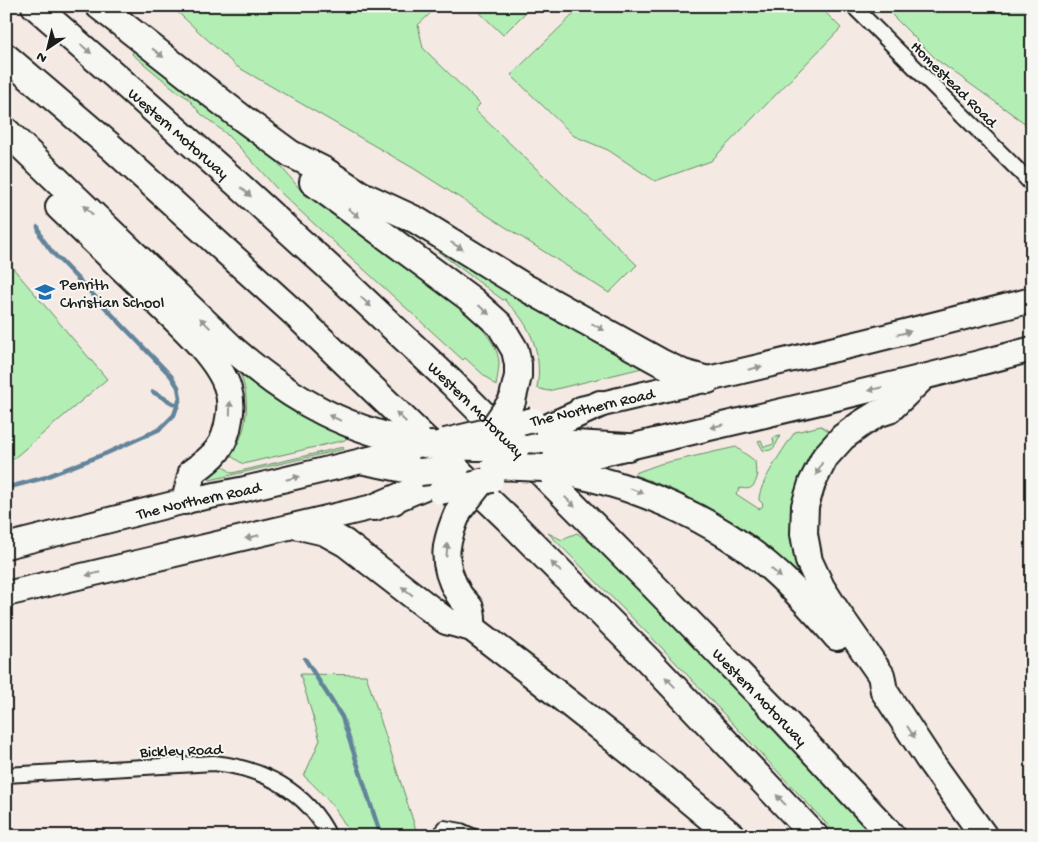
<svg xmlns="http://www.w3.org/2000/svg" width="1038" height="842" font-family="'Gochi Hand',sans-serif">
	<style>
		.green { fill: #b3efb4; stroke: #688668 }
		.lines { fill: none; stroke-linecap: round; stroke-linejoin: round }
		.stream { stroke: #62849b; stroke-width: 4.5 }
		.minor-casing { stroke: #1c1c1c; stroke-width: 18 }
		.trunk-casing { stroke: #1c1c1c; stroke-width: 28 }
		.motorway-casing { stroke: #1c1c1c; stroke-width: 30 }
		.minor { stroke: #f6f6f2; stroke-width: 14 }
		.trunk { stroke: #f6f6f2; stroke-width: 24 }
		.motorway { stroke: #f6f6f2; stroke-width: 26 }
		.trunk-bridge-casing { stroke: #1c1c1c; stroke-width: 28; stroke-linecap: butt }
		.motorway-bridge-casing { stroke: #1c1c1c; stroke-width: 30; stroke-linecap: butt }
		.trunk-bridge { stroke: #f6f6f2; stroke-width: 24 }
		.motorway-bridge { stroke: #f6f6f2; stroke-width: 26 }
		.oneway { fill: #949492 }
		.labels { text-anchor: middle; stroke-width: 4; stroke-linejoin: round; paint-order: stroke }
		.street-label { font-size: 16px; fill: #1c1c1c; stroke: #f6f6f2 }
		.poi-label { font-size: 16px; fill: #1c1c1c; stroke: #f6f6f2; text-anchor: start }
	</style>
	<rect width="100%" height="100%" fill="#f5e9e3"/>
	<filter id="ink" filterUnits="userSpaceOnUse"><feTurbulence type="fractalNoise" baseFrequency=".02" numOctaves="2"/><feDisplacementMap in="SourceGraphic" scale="10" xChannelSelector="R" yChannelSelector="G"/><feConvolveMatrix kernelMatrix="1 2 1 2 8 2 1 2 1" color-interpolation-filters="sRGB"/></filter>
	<g filter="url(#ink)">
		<path class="green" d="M171 6H438L418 25 423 48 480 104 475 110 637 265 609 293 413 168 236 66Z
			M473 6H532L503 35Z
			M582 6H819L841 28 711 161 655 181 608 150 574 136 511 75Z
			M883 6H1032V119L1026 124 937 60Z
			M134 49 261 145 273 157 304 194 463 310C477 323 497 341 499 362 499 370 497 379 496 386L465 358 463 360 299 210 277 189 243 151 224 132 200 113 188 98 178 92 132 54Z
			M433 245 644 366 642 368 548 391 537 388C543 355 531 323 505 301L506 300 505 299 503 300 432 247Z
			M6 260 107 379 12 460 6 453Z
			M244 369C253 378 262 388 272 396 294 414 321 427 348 437L345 440 243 464 231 456C248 431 251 400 240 373Z
			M821 426 830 432 805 579C756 533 698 496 634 475L635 473 660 464 736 447 755 461 756 474H758C755 485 753 491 740 488L736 494 759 509 762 507 763 504 759 500C758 485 786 445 795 432Z
			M780 436C776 444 774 453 763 450L758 441 761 440 764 447 774 444 773 438Z
			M343 447 344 449 210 480 209 478 223 466 232 473Z
			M548 533 562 540 567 537 577 533 604 552 878 836H838L663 649Z
			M300 674 366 675 418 836H351C339 811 324 794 304 776L320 740Z"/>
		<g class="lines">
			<path class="stream" d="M153 392 178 406
				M6 488 43 478 107 453 160 429 174 415 180 398 178 387 171 376 52 252 41 237 38 227
				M305 659 342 717 381 836"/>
			<defs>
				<path id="minor" d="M853 6 1020 172 1032 185
					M6 775 214 763C262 768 307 791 329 836
					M444 828 461 831 472 836"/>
				<g id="trunk">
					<path d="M581 409 865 342 1032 300"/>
					<path d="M543 468C706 427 870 393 1032 349"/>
					<path id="s1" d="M6 546 185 501 245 489 428 445"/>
					<path d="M6 594 394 502"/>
				</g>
				<g id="motorway">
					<path id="s2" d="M35 6 120 80 232 179 344 281 452 383 647 579 784 720 892 836"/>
					<path d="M99 6 242 118 291 154 325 171 360 194 416 220 528 289 660 362 683 373 708 380"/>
					<path d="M6 57 109 145 294 313 508 519 648 660 815 836"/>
					<path d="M6 131 234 350C294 402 349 432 428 445"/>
					<path d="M313 182 472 300 500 325 515 350 518 364V376L512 401"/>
					<path d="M59 207C88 235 117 263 146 291 171 316 218 355 228 389 231 399 231 409 229 419 225 447 214 457 192 472L185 501"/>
					<path d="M922 378 889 410 877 414 861 424 843 437 825 457 812 483 805 506 804 534 809 561 821 587 837 612 881 675 884 691 930 761 984 836"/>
					<path d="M521 442 542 430 600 404"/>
					<path d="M517 446 556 443 628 447"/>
					<path d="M365 461 420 472"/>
					<path d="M543 468C623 481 695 508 759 558 788 581 813 609 837 637"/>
					<path d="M375 507 432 483"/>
					<path d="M459 510C445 542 440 561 458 593 461 599 467 603 470 608 473 613 472 622 472 628"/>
					<path d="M299 526 325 532 345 543 446 621 472 628 536 677 637 757 732 836"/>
				</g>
			</defs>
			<use href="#minor" class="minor-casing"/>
			<use href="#trunk" class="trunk-casing"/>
			<use href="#motorway" class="motorway-casing"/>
			<use href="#minor" class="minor"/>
			<use href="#trunk" class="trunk"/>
			<use href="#motorway" class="motorway"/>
			<defs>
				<path id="trunk-bridge" d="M445 441 533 420
					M440 492 491 480"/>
				<path id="motorway-bridge" d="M492 430 512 401
					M428 445 477 447 517 446
					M495 466 543 468
					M420 472 456 468
					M459 510 481 482"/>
			</defs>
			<use href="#trunk-bridge" class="trunk-bridge-casing"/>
			<use href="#motorway-bridge" class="motorway-bridge-casing"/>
			<use href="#trunk-bridge" class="trunk-bridge"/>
			<use href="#motorway-bridge" class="motorway-bridge"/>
		</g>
		<defs><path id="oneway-solid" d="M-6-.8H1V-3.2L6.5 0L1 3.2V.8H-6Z" transform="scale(1.25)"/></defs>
		<g class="oneway">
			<use href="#oneway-solid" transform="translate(86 49) rotate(41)"/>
			<use href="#oneway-solid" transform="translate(158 53) rotate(38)"/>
			<use href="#oneway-solid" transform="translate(246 192) rotate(42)"/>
			<use href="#oneway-solid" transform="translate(88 210) rotate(-136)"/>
			<use href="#oneway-solid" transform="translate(354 213) rotate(36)"/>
			<use href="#oneway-solid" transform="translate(457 246) rotate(31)"/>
			<use href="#oneway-solid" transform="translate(366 302) rotate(43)"/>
			<use href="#oneway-solid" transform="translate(484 310) rotate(41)"/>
			<use href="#oneway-solid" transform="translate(205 323) rotate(-136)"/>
			<use href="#oneway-solid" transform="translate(598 327) rotate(29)"/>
			<use href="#oneway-solid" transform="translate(904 333) rotate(-14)"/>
			<use href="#oneway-solid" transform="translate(755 368) rotate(-13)"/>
			<use href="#oneway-solid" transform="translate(875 389) rotate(167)"/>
			<use href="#oneway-solid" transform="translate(230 408) rotate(-89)"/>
			<use href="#oneway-solid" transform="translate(401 417) rotate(-136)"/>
			<use href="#oneway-solid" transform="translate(335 418) rotate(-156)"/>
			<use href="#oneway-solid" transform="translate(717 426) rotate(167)"/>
			<use href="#oneway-solid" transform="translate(819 469) rotate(116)"/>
			<use href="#oneway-solid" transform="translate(293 478) rotate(-13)"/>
			<use href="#oneway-solid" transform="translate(637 491) rotate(20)"/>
			<use href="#oneway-solid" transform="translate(570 502) rotate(45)"/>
			<use href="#oneway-solid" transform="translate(252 537) rotate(167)"/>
			<use href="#oneway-solid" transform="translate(447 550) rotate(-85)"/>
			<use href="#oneway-solid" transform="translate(556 567) rotate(-135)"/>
			<use href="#oneway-solid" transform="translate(776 573) rotate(42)"/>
			<use href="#oneway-solid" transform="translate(93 574) rotate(167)"/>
			<use href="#oneway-solid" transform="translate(407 591) rotate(-142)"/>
			<use href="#oneway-solid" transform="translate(670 682) rotate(-134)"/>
			<use href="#oneway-solid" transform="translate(911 732) rotate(57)"/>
			<use href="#oneway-solid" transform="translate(781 800) rotate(-133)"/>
		</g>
	</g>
	<defs>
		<symbol id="school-bare" viewBox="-9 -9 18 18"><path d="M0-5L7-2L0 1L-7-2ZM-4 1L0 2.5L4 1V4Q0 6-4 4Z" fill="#1f6fb2" stroke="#f6f6f2" stroke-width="2.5" paint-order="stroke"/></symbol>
	</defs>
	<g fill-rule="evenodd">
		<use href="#school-bare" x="31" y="278" width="28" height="28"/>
	</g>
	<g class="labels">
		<g class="street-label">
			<text transform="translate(955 83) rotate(45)" y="6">Homestead Road</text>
			<text dy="6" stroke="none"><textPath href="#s2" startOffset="192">Western Motorway</textPath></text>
			<text transform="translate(592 406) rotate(-13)" y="6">The Northern Road</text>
			<text dy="6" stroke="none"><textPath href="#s2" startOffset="598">Western Motorway</textPath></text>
			<text dy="6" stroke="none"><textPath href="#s1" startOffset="198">The Northern Road</textPath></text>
			<text dy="6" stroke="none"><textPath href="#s2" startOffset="1002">Western Motorway</textPath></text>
			<text transform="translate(181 749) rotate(-2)" y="6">Bickley Road</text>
		</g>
		<g class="poi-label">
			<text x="60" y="289">Penrith<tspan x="60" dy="18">Christian School</tspan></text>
		</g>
	</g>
	<rect width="1038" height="842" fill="none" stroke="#f6f6f2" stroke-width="25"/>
	<rect x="12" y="12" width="1013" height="817" fill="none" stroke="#1c1c1c" stroke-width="2" filter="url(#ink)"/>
	<g transform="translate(48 48) rotate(215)" stroke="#f6f6f2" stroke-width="4" paint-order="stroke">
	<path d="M0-4L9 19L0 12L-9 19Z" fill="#1c1c1c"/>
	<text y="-8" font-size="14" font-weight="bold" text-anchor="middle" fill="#1c1c1c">N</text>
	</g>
</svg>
